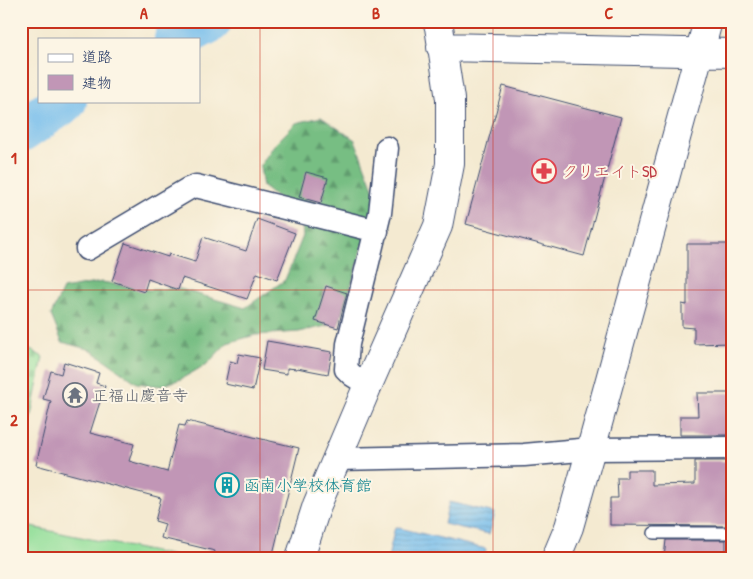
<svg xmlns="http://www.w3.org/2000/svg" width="753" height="579" font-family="'Patrick Hand','Klee One',sans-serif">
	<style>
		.green { fill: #94df9b; stroke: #58877c }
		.forest { fill: url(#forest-firs); stroke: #497670 }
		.cemetery { fill: url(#cemetery-stones); stroke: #58877c }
		.water { fill: url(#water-rules); stroke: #4876a6 }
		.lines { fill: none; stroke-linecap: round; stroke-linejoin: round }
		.river { stroke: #74bded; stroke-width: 44 }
		.building { fill: #c196b6 }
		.lane-casing { stroke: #3c4b6f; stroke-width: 14 }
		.street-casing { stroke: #3c4b6f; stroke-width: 25 }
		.secondary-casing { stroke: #3c4b6f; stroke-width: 30 }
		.lane { stroke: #fff; stroke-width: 11 }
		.street { stroke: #fff; stroke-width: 22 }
		.secondary { stroke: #fff; stroke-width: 28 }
		.grid { fill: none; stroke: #c8321e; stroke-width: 1; stroke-opacity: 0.55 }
		.labels { text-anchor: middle; stroke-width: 4; stroke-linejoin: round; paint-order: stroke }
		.health-label { font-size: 16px; fill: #be3a42; stroke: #fcf5e5; text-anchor: start }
		.worship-label { font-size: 16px; fill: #5b616d; stroke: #fcf5e5; text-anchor: start }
		.culture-label { font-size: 16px; fill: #0d838f; stroke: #fcf5e5; text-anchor: start }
		.neatline { fill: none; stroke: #c8321e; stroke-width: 2 }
		.grid-label { font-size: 16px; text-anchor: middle; font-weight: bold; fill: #c8321e }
	</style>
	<defs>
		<pattern id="forest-firs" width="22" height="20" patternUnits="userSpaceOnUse" patternTransform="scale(1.25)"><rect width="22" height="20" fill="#77be83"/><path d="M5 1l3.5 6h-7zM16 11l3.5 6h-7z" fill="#619b6e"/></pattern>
		<pattern id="cemetery-stones" width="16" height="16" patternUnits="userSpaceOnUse" patternTransform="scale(1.25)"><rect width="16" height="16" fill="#94df9b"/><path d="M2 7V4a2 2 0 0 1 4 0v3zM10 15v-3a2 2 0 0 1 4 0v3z" fill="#7fc088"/></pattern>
		<pattern id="water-rules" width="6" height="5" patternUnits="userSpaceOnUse" patternTransform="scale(1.25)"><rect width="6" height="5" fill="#74bded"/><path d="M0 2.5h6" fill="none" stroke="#5e9ac3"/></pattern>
	</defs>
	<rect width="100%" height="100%" fill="#fcf5e5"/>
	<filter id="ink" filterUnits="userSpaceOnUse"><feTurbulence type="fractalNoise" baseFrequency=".02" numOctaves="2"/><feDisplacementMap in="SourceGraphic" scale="10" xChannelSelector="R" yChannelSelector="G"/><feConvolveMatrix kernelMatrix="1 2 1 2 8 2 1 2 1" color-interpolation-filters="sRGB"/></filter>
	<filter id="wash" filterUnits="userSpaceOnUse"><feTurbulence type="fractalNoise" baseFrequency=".0096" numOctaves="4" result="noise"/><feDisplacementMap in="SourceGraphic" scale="20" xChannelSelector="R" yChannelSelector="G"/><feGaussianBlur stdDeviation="1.12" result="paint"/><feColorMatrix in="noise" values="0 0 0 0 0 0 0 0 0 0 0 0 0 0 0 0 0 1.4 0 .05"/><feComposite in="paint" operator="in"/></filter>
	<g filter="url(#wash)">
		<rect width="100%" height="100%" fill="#f4ead1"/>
		<path class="green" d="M21 525 185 558H21Z"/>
		<path class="forest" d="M321 117 355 140 376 196 357 267 339 323 299 332 255 335 227 343 207 364 181 379 161 386 137 383 91 350 62 342 51 315 63 289 102 282 149 290 177 288 245 308 285 280 303 236 301 214 263 187 260 166 274 145 296 123Z"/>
		<path class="cemetery" d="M21 345 43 357 21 465Z"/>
		<path class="water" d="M449 502 495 513 489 534 444 524Z
			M395 527 486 549 484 558H388Z"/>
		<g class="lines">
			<path class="river" d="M176 39 210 21
				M21 131 65 101"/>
		</g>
		<g id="blocks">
			<path class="building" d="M503 86 621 117 584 256 466 224Z
				M306 172 328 178 321 203 299 197Z
				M257 219 295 233 277 280 257 273 247 299 182 278 178 290 148 279 144 292 112 281 125 243 168 257 169 254 195 262 203 237 246 251Z
				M687 244H732V343L694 344V328L682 327V304L687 305Z
				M326 286 347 293 338 328 315 321Z
				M267 341 332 352 328 374 297 368V369L287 368V374L262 370Z
				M239 354 260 358 253 390 225 384 230 361 237 363Z
				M64 362 99 373 96 383 105 386 90 433 134 444 129 461 167 472 179 425 185 426 187 421 299 448 272 558H213L215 551 161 538 165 524 155 521 161 498 36 465 51 401 43 399 51 371 61 374Z
				M697 393H732V435H680V416H698Z
				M695 461H732V523H726V526L610 525V498H618L617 478H627V470H652V485L695 484Z
				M666 540H726V558H664Z"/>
		</g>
	</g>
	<g filter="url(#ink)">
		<use href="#blocks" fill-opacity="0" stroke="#3c4b6f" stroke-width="1"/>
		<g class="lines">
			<defs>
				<path id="lane" d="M654 533H732"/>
				<path id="street" d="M87 249 188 189 196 186 377 231
					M368 385 352 375 346 369 348 344 380 213 387 148
					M337 459 524 455 591 449 732 448"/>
				<path id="secondary" d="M441 47 732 53
					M300 558 317 505 368 385 438 226 450 164V99L439 27 437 21
					M556 558 569 527 591 449 708 21"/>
			</defs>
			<use href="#lane" class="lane-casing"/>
			<use href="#street" class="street-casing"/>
			<use href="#secondary" class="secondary-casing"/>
			<use href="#lane" class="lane"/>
			<use href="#street" class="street"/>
			<use href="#secondary" class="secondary"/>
		</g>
	</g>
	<path class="grid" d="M260 21V558M493 21V558M21 290H732"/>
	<defs>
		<symbol id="pharmacy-ring" viewBox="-11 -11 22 22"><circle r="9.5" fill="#fcf5e5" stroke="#e0444e" stroke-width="1.5"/><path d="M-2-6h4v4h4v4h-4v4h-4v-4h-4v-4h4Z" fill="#e0444e"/></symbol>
		<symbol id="temple-ring" viewBox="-11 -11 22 22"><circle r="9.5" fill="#fcf5e5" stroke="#6b7280" stroke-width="1.5"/><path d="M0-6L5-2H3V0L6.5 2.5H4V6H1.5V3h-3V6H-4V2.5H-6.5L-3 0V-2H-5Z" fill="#6b7280"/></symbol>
		<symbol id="building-ring" viewBox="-11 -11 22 22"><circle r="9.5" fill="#fcf5e5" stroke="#0f9aa8" stroke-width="1.5"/><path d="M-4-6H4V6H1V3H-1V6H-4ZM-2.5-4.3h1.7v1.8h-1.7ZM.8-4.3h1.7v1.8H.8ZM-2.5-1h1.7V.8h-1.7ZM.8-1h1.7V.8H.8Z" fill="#0f9aa8"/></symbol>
	</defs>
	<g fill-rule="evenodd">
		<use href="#pharmacy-ring" x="530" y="157" width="28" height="28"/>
		<use href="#temple-ring" x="61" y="381" width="28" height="28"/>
		<use href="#building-ring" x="213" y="471" width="28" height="28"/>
	</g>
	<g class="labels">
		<g class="health-label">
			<text x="562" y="177">クリエイトSD</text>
		</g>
		<g class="worship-label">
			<text x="92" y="401">正福山慶音寺</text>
		</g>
		<g class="culture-label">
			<text x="244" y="491">函南小学校体育館</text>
		</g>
	</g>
	<rect width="753" height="579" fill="none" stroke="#fcf5e5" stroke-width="55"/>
	<rect x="38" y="38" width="162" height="65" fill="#fcf5e5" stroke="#a2a6af"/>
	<rect x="48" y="54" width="25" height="8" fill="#ffffff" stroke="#a2a6af"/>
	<text x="82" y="62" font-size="15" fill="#1b2f5e">道路</text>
	<rect x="48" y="75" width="25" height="15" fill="#c196b6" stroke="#a2a6af"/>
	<text x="82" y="88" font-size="15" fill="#1b2f5e">建物</text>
	<rect x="28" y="28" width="698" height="524" class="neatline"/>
	<g class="grid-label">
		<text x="144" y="19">A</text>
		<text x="376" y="19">B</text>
		<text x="609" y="19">C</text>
		<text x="14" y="164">1</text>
		<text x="14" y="426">2</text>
	</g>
</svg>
